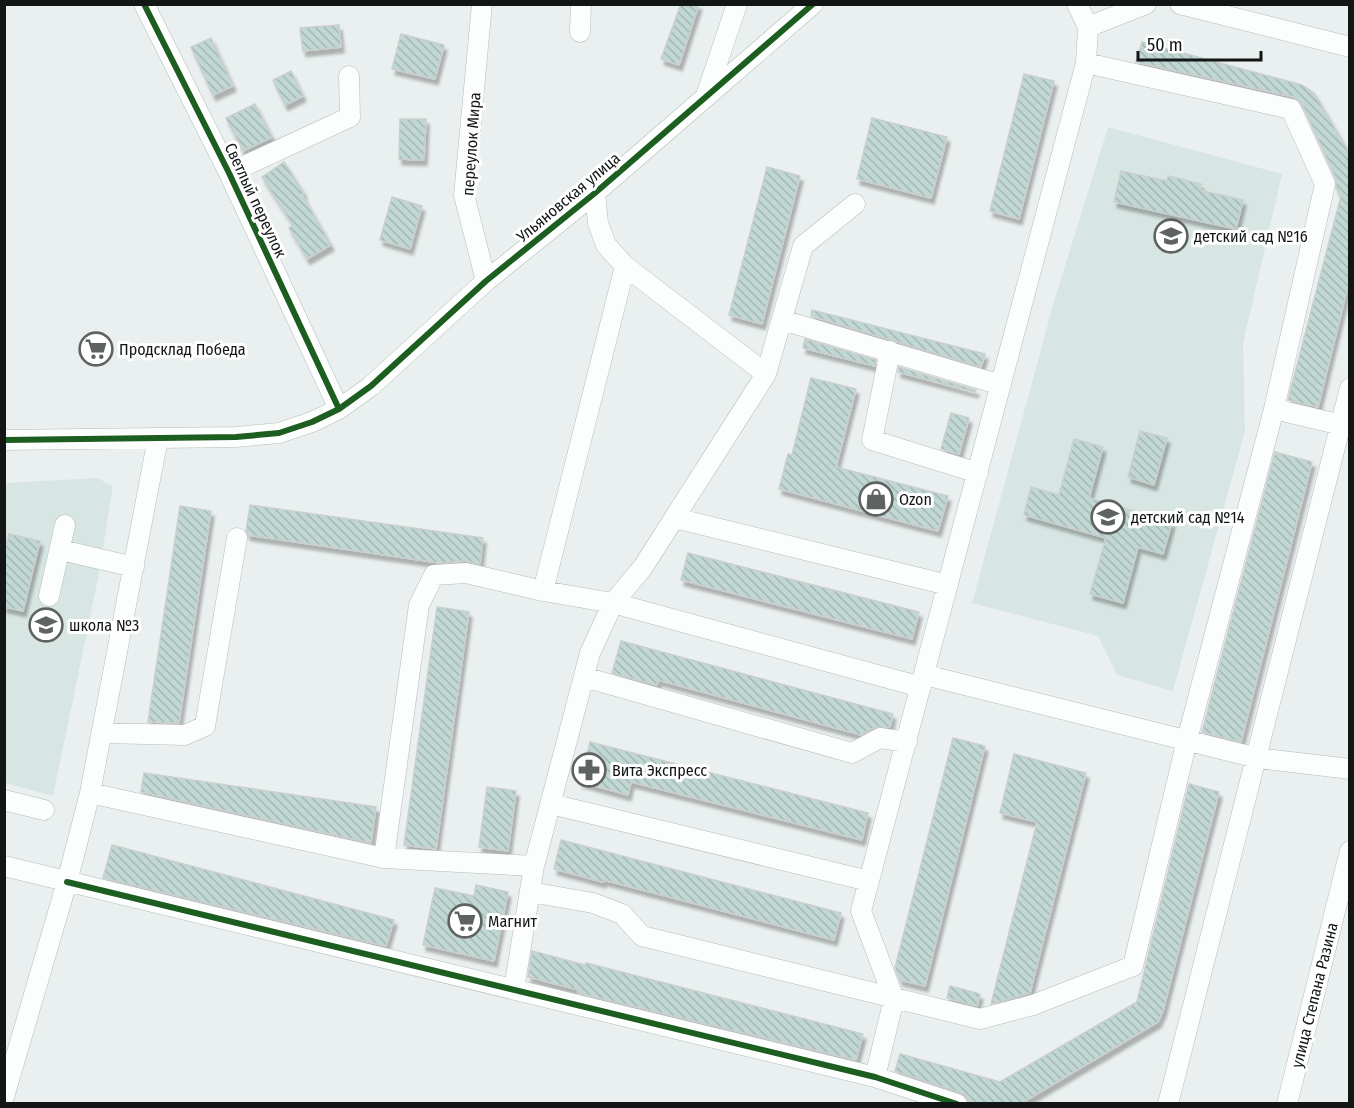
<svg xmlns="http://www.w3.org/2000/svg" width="1354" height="1108" font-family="'Fira Sans Condensed',sans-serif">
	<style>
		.built { fill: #d8e6e3 }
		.building { fill: url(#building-back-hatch); stroke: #cacfce; stroke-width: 1.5; filter: url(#shadow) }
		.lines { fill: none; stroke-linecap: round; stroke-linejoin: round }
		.minor-casing { stroke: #b6bcbb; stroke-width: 21 }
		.minor { stroke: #fcfdfd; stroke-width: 20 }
		.cycleway-casing { stroke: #fff; stroke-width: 10 }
		.cycleway { stroke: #1b5e20; stroke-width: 6 }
		.labels { text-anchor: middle; stroke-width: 6; stroke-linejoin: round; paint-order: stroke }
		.street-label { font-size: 16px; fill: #121716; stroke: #fff }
		.poi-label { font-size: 16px; fill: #121716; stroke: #fff; text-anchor: start }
	</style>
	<defs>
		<pattern id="building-back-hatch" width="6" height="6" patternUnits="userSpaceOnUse" patternTransform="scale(1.5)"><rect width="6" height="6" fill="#c0d7d4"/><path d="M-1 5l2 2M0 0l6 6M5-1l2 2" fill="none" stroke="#a4b8b5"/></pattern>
		<filter id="shadow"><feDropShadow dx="3" dy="5.5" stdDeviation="1.5" flood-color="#0004"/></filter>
	</defs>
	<rect width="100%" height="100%" fill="#eaf0ef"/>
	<path class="built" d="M1108 127 1282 174 1243 344 1245 431 1173 691 1117 675 1098 636 972 603 1055 298Z
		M97 478 113 486 98 579 53 796 5 783V483Z"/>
	<path class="building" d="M681 4H699L679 65 661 59Z
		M339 25 341 47 303 51 300 28Z
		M401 34 444 45 435 79 392 69Z
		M211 38 233 86 213 95 191 47Z
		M1142 42 1302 85 1314 93 1350 154V278L1318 407 1288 400 1341 196 1336 188V179L1302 104 1294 97 1136 62Z
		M291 71 303 96 285 105 273 80Z
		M1024 74 1054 81 1019 219 990 211Z
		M255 104 272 137 243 151 226 118Z
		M872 118 947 137 931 198 857 179Z
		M400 119H426L424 160 399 159Z
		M284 162 304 193 302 194 331 245 307 259 289 228 293 225 262 177Z
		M767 167 800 176 762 324 729 315Z
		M1121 171 1167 181 1168 176 1201 184 1199 190 1243 200 1236 229 1114 202Z
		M392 197 422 206 410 249 380 240Z
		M812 310 985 354 981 367 811 316Z
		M805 339 876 360 875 366 803 348Z
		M899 367 976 390 975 392 898 372Z
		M811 378 856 389 836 467 948 496 938 531 779 489 788 454 792 455Z
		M951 413 969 418 959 454 941 449Z
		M1140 431 1167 438 1154 485 1128 477Z
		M1074 439 1103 447 1089 498 1172 522 1163 554 1138 547 1123 603 1090 594 1106 538 1024 515 1031 487 1059 495Z
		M1275 452 1312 462 1241 742 1202 732Z
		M250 505 483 538 480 564 466 561 440 563 248 535 246 531Z
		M180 506 211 511 179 723 148 722Z
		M9 534 40 541 23 611 4 607V554Z
		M688 553 919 612 912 639 681 580Z
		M437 607 469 612 436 849 404 845Z
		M621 641 893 714 890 727H875L861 735 658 680 657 685 612 673Z
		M953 738 985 746 925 986 900 980 895 968Z
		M590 742 868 813 862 840 631 782 628 795 580 782Z
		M1014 754 1086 773 1030 993 991 1004 1037 822 1000 813Z
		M144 773 376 807 371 843 141 792Z
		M1189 784 1219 792 1163 1011 1158 1022 1020 1104H976L969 1102 966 1096 961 1093 895 1071 900 1054 1000 1082 1137 1002Z
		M487 787 516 791 508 851 479 847Z
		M561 840 841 913 834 940 604 880 603 882 554 869Z
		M112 845 394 920 386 946 103 878Z
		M476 885 508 892 494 961 423 945 435 888 474 896Z
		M532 951 585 965 586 963 863 1034 856 1060 578 993 579 990 528 977Z
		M950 986 980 994 977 1006 947 998Z"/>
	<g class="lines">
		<defs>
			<path id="minor" d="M144 4 229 173 339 409
				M482 4 464 195 486 281
				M1180 4 1350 47
				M1088 27 1146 4
				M580 32 581 4
				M706 96 737 4
				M229 173 350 117 349 76
				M625 266 543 591 613 603 921 687
				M782 320 1001 385
				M890 351 872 440 978 473
				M766 374 803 246 855 204
				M1274 409 1350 427
				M4 440 236 437 279 433 312 422 339 409 371 386 486 281 595 193 813 4
				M675 518 948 585
				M61 550 134 567
				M49 596 65 525
				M925 675 1257 758 1350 769
				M584 677 852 753 880 738 907 742
				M103 733 185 735 205 726 237 538
				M90 793 384 858 534 866
				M4 800 44 810
				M551 804 869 881
				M384 858 419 605 434 575 466 573 543 591
				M4 866 875 1077 957 1104
				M530 892 593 903 622 914 642 936 980 1019 1033 1005 1133 966 1187 740 1274 409 1325 184 1291 109 1086 63
				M514 989 534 866 590 653 613 603 643 567 766 374 625 266 606 245 598 223 595 193
				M875 1077 894 999 861 911 1086 63 1088 27 1077 4
				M4 1097 67 882 90 793 158 438
				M1168 1104 1350 388
				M1287 1104 1350 851"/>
		</defs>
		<use href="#minor" class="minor-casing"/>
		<use href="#minor" class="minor"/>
		<defs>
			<path id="cycleway" d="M144 4 229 173 339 409
				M4 440 236 437 279 433 312 422 339 409 371 386 486 281 595 193 813 4
				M67 882 875 1077 957 1104"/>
		</defs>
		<use href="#cycleway" class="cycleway-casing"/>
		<use href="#cycleway" class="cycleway"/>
	</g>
	<defs>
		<symbol id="school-ring" viewBox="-11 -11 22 22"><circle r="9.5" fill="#fff" stroke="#5e6362" stroke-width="1.5"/><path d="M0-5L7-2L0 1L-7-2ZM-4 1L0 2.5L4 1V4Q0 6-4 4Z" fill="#5e6362"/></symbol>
		<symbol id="supermarket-ring" viewBox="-11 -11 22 22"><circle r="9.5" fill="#fff" stroke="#5e6362" stroke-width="1.5"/><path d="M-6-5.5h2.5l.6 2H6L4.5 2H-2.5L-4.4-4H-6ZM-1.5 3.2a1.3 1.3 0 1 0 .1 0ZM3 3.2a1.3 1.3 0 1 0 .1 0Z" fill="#5e6362"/></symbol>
		<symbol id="shop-ring" viewBox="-11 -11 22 22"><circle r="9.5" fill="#fff" stroke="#5e6362" stroke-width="1.5"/><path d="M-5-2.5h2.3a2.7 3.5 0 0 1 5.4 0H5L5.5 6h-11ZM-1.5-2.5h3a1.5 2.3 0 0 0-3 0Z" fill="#5e6362"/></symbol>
		<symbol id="pharmacy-ring" viewBox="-11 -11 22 22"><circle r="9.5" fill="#fff" stroke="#5e6362" stroke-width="1.5"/><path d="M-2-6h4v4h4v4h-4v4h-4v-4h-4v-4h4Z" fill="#5e6362"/></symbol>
	</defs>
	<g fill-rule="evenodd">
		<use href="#school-ring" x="1152" y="217" width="38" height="38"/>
		<use href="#supermarket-ring" x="77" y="330" width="38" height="38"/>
		<use href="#shop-ring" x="857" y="480" width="38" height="38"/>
		<use href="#school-ring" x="1089" y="498" width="38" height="38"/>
		<use href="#school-ring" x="27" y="606" width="38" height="38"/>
		<use href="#pharmacy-ring" x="570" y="751" width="38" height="38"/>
		<use href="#supermarket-ring" x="446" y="902" width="38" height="38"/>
	</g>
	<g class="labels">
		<g class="street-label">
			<text transform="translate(471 144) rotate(-86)" y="6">переулок Мира</text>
			<text transform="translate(568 197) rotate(-40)" y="6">Ульяновская улица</text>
			<text transform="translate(256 200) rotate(65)" y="6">Светлый переулок</text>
			<text transform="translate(1314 995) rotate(-76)" y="6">улица Степана Разина</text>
		</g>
		<g class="poi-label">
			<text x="1194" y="242">детский сад №16</text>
			<text x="119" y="355">Продсклад Победа</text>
			<text x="899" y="505">Ozon</text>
			<text x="1131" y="523">детский сад №14</text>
			<text x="69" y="631">школа №3</text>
			<text x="612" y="776">Вита Экспресс</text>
			<text x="488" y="927">Магнит</text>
		</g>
	</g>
	<rect width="1354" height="1108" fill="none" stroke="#121716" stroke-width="12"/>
	<path d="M1138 51v9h123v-9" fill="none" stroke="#121716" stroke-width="3"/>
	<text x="1147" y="51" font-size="18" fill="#121716" stroke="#ffffff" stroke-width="4.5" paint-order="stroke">50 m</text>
</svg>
